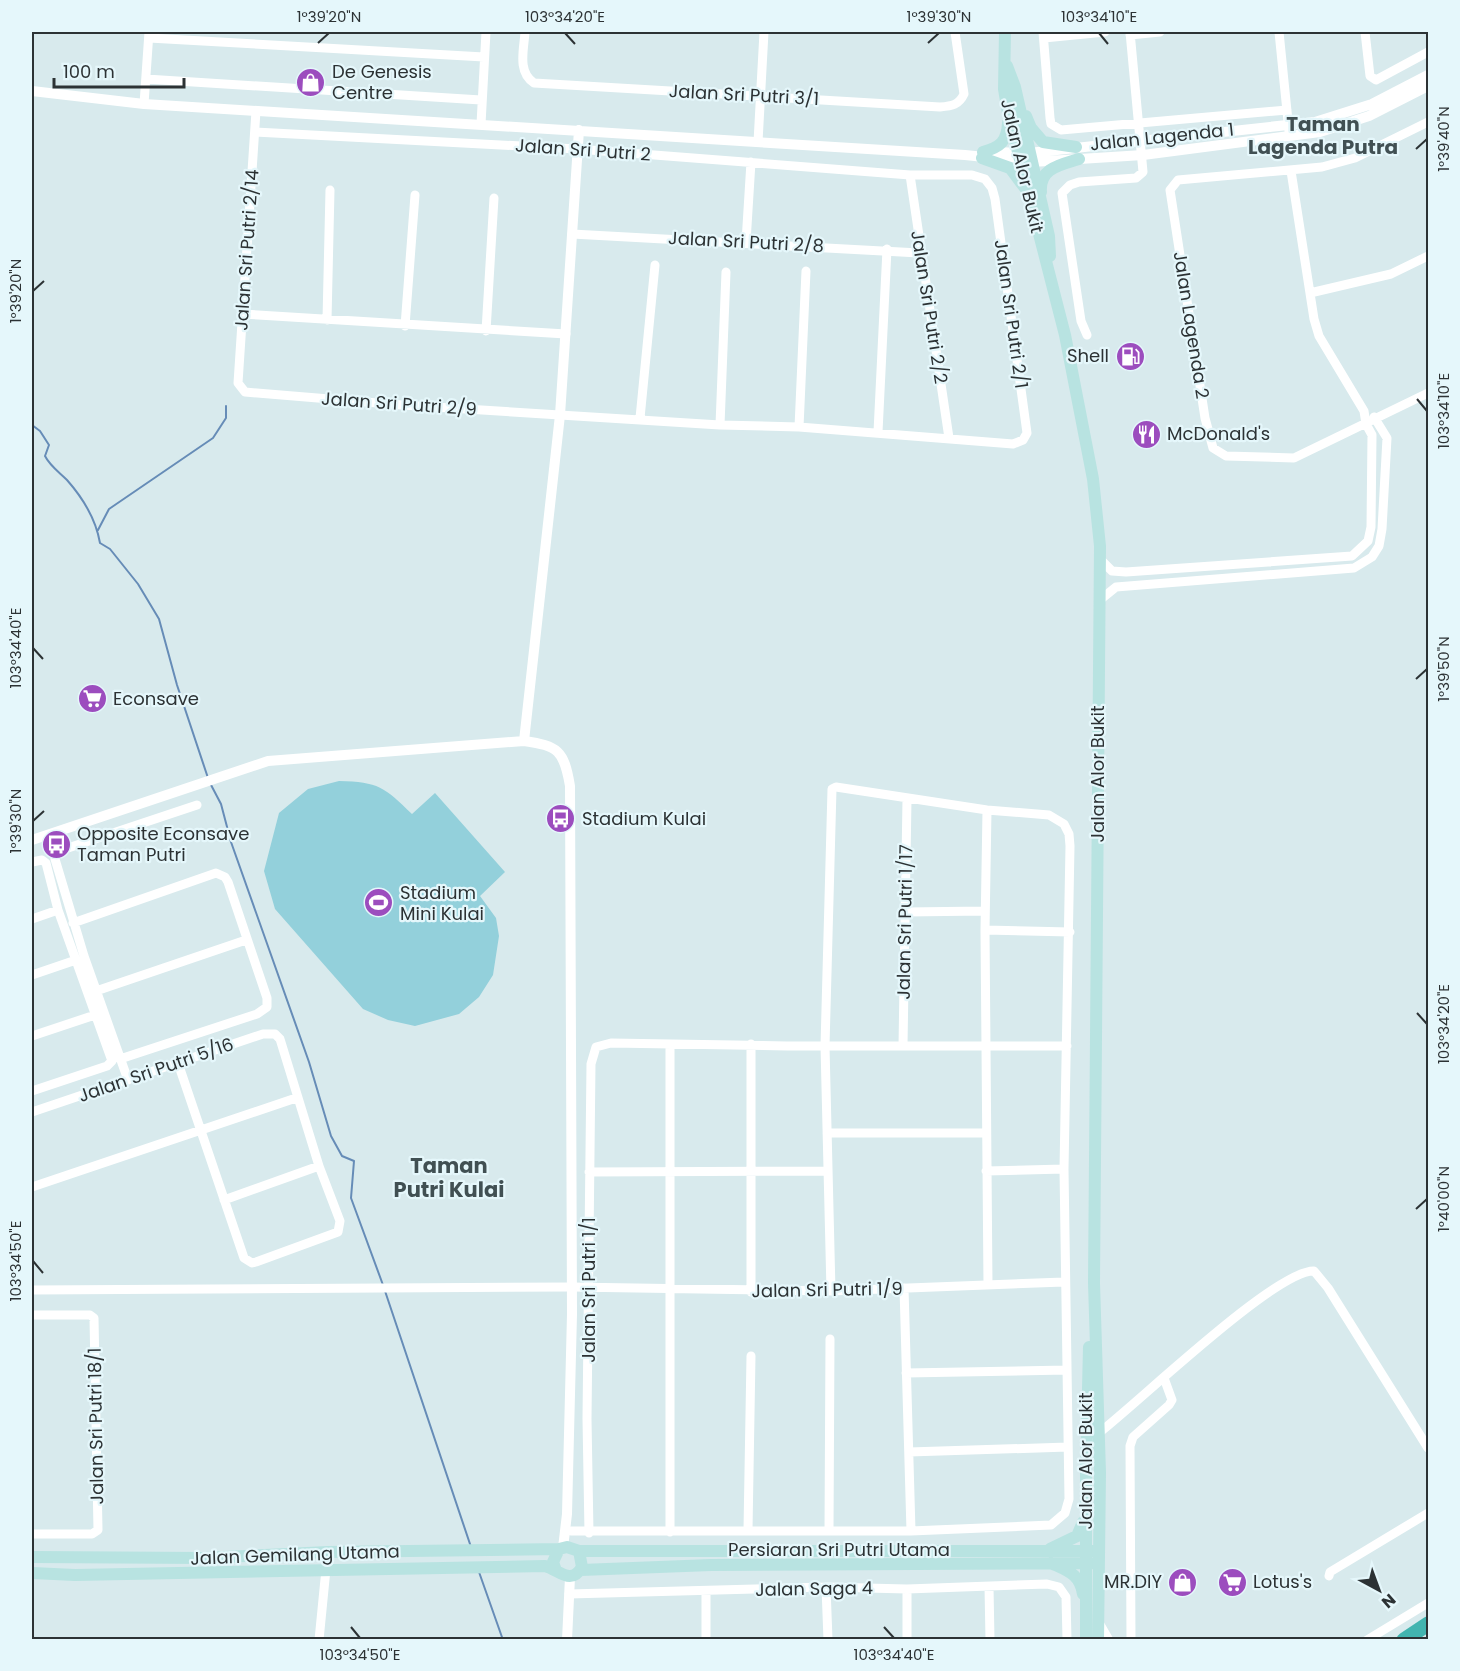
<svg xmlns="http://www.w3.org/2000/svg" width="1460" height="1671" font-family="Poppins,sans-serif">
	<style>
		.green { fill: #93d0db }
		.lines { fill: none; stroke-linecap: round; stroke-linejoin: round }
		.stream { stroke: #668cb7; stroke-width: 2 }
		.minor { stroke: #fff; stroke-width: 9 }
		.tertiary { stroke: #fff; stroke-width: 10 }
		.secondary { stroke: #b8e3e1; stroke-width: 12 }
		.trunk { stroke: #42b4af; stroke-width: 15 }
		.ticks { fill: none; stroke: #2c3234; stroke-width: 2 }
		.labels { text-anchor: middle; stroke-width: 4.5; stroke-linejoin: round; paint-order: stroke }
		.poi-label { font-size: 18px; fill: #2c3234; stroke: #e5f7fb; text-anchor: start }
		.street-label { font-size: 18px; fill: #2c3234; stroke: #e5f7fb }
		.neighbourhood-label { font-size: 20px; font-weight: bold; fill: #415053; stroke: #e5f7fb }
		.quarter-label { font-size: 21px; font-weight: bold; fill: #415053; stroke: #e5f7fb }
		.neatline { fill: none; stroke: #2c3234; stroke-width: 2 }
		.ticks-label { font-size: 15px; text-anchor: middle; fill: #2c3234 }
	</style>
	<rect width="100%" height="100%" fill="#d8eaed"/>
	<path class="green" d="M339 781C379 782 384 787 412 814L435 793 505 872 480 896 496 918 499 936 493 975 479 997 459 1014 415 1026 388 1020 363 1009 275 909 264 871 279 813 308 789Z"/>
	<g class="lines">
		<path class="stream" d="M32 425 40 431 49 445 45 456C50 466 59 472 67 480 82 497 96 520 100 543L110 549 138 584 159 619 177 685 208 778
			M98 530 109 509 213 438 226 418V406
			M210 783 221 804 231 842 309 1062 331 1136 342 1156 354 1161 351 1198 383 1285
			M385 1291 471 1547
			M479 1572 503 1640"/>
		<path class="minor" d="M525 32C524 49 517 72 534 83L940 107C952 106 959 105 964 94L955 32
			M1043 32 1050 118 1051 124 1061 130 1287 110
			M1279 32 1289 131
			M1365 32 1370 76 1376 80 1428 52
			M1130 35 1160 32
			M149 38 484 57
			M1044 38 1105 32
			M146 79 481 100
			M144 104 149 32
			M1428 122 1355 158 1322 167 1178 180 1170 190 1205 418 1213 448 1226 456 1294 458 1428 393
			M481 124 486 32
			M255 132 577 149 910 175H972L985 179 992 188 995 199 1027 433 1023 440 1013 444 799 427 720 425 402 405 245 392 238 383 256 111
			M758 142 764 32
			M910 175 949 438
			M572 234 919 253
			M746 242 751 162
			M1310 293 1391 274 1428 256
			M243 314 566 334
			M327 320 330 190
			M405 326 415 195
			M486 331 494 198
			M1087 335 1081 321 1062 193 1070 185 1079 182 1136 178 1143 172 1130 32
			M640 418 655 265
			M720 425 726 272
			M799 427 806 271
			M878 432 887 249
			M1100 559 1112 571 1126 572 1352 556 1368 541 1371 527 1372 435 1366 424 1364 411 1319 336 1314 319 1291 171
			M1100 600 1116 587 1354 568 1372 557 1379 546 1382 529 1387 438 1374 417
			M987 810 985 930 988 1285
			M32 862 42 860 46 863 58 910 112 1061 107 1066 32 1091
			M906 912 985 911
			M32 919 58 910
			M73 923 216 873 225 877 228 882 267 998V1007L257 1014 120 1059
			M985 930 1070 932
			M32 975 76 960
			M96 991 246 940
			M32 1036 95 1015
			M903 1046 907 799
			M128 1080 84 956 55 859 57 853 68 848 197 805
			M32 1112 263 1034H275L280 1039 319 1166 340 1221 338 1232 256 1262 252 1263 244 1258 178 1063
			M827 1133H986
			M986 1171 1064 1169
			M589 1172 826 1171
			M32 1187 296 1098
			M224 1200 319 1166
			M904 1288 911 1531
			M32 1290 572 1287 831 1291 1064 1282
			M751 1292V1044
			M32 1315H90L94 1318 98 1530 92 1534H32
			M906 1373 1067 1370
			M1095 1436C1135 1406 1275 1270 1314 1271L1328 1288 1428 1448
			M909 1452 1068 1447
			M748 1530 751 1356
			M571 1531H911L1051 1525 1065 1513 1069 1499 1064 1169 1070 846 1069 834 1064 824 1049 815 987 810 836 787 832 789 825 1046 831 1291
			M829 1531 830 1339
			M670 1532V1045
			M589 1533 587 1419 591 1064 596 1047 611 1043 787 1046H1067
			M1329 1576 1330 1572 1428 1513
			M826 1587 828 1640
			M989 1587 990 1640
			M907 1589V1640
			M569 1594 826 1587 907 1589 1047 1584 1059 1587 1066 1597 1067 1640
			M1098 1621 1109 1640
			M319 1640 326 1569
			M706 1640V1591
			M1131 1640 1130 1446 1133 1437 1169 1405 1172 1400 1164 1378
			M1367 1640 1428 1603"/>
		<path class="tertiary" d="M32 91 144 104 965 155 1032 162 1143 155 1320 132 1369 116 1428 86
			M993 152 1029 153 1315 122 1372 104 1428 75
			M524 741 560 415 579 130
			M32 840 268 761 524 741C558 746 564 750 570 786L572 1314 567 1514 563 1548
			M567 1640 570 1577"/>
		<path class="secondary" d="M1005 32 1004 89 1008 113 1065 335 1093 479 1100 546 1094 1283 1100 1473 1098 1640
			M1007 66 1015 87 1049 236 1050 256
			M1026 116 1031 128 1043 142 1076 147
			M983 152C1000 147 1007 142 1008 123
			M982 158 1010 168 1025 188
			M1041 192C1039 168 1060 165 1079 159
			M1050 1549 1077 1536 1083 1522
			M579 1551H1098
			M32 1557 204 1558 328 1552 559 1549
			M1051 1563C1068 1571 1080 1574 1083 1594
			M581 1570 711 1565 1099 1563
			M32 1573 75 1575 545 1566C559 1570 571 1586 582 1567L579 1551 567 1547 559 1549 553 1562 556 1571
			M1086 1640V1473L1089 1347"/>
		<path class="trunk" d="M1404 1640 1428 1624"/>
	</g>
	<path class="ticks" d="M565 33 575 44M1099 33 1108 44M318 43 329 33M928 43 939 33M1416 149 1427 139M33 291 44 281M1417 399 1427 411M33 648 43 659M1416 679 1427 669M33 821 44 811M1417 1013 1427 1024M1416 1209 1427 1199M33 1261 43 1273M351 1627 360 1638M884 1627 894 1638"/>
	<defs>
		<symbol id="shop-disc" viewBox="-11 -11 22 22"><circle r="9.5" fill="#9c4dbe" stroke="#e5f7fb"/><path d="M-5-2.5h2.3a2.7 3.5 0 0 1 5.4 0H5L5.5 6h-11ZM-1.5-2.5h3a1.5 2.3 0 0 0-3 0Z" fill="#fff"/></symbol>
		<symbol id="fuel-disc" viewBox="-11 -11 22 22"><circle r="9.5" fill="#9c4dbe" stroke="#e5f7fb"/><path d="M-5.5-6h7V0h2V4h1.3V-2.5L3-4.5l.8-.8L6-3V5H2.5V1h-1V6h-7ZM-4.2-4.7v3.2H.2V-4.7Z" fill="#fff"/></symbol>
		<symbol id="restaurant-disc" viewBox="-11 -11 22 22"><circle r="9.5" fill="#9c4dbe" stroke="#e5f7fb"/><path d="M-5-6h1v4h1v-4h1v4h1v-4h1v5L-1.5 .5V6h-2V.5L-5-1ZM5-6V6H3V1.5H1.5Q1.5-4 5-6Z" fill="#fff"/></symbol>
		<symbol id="supermarket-disc" viewBox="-11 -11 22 22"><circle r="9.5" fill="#9c4dbe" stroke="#e5f7fb"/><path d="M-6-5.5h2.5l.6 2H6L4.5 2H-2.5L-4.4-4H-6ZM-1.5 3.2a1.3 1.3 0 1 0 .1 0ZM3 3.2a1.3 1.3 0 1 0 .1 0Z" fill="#fff"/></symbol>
		<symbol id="bus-disc" viewBox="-11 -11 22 22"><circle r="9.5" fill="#9c4dbe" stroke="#e5f7fb"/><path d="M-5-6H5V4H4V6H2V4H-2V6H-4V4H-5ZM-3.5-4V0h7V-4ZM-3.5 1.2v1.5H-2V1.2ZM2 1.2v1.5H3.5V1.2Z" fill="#fff"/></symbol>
		<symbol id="stadium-disc" viewBox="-11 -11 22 22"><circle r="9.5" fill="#9c4dbe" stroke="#e5f7fb"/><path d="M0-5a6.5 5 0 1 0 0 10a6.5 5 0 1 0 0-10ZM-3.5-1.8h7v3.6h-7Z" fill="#fff"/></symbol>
	</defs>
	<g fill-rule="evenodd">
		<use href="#shop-disc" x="294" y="66" width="33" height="33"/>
		<use href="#fuel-disc" x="1114" y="340" width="33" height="33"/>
		<use href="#restaurant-disc" x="1130" y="418" width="33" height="33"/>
		<use href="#supermarket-disc" x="76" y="682" width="33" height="33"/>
		<use href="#bus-disc" x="544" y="802" width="33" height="33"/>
		<use href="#bus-disc" x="40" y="828" width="33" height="33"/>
		<use href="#stadium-disc" x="362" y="886" width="33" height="33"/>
		<use href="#shop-disc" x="1166" y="1566" width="33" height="33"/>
		<use href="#supermarket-disc" x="1216" y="1566" width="33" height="33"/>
	</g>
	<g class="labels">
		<g class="poi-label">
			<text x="332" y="78">De Genesis<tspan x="332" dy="21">Centre</tspan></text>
			<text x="1109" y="362" text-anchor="end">Shell</text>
			<text x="1167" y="440">McDonald's</text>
			<text x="113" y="705">Econsave</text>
			<text x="582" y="825">Stadium Kulai</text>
			<text x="77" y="840">Opposite Econsave<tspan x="77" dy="21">Taman Putri</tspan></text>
			<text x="400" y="899">Stadium<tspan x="400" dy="21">Mini Kulai</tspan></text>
			<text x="1162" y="1588" text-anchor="end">MR.DIY</text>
			<text x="1253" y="1588">Lotus's</text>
		</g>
		<g class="street-label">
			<text transform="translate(744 95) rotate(3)" y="6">Jalan Sri Putri 3/1</text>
			<text transform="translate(1162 137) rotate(-6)" y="6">Jalan Lagenda 1</text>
			<text transform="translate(583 150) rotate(4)" y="6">Jalan Sri Putri 2</text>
			<text transform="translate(1022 166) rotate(77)" y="6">Jalan Alor Bukit</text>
			<text transform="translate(746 242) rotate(3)" y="6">Jalan Sri Putri 2/8</text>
			<text transform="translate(247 250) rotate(-86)" y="6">Jalan Sri Putri 2/14</text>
			<text transform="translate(929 307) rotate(81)" y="6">Jalan Sri Putri 2/2</text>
			<text transform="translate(1011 314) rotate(82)" y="6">Jalan Sri Putri 2/1</text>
			<text transform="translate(1191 325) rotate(81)" y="6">Jalan Lagenda 2</text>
			<text transform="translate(399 404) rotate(4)" y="6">Jalan Sri Putri 2/9</text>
			<text transform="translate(1098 774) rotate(-90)" y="6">Jalan Alor Bukit</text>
			<text transform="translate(905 922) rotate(-89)" y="6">Jalan Sri Putri 1/17</text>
			<text transform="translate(156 1070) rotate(-19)" y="6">Jalan Sri Putri 5/16</text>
			<text transform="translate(589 1290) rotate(-90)" y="6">Jalan Sri Putri 1/1</text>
			<text transform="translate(827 1290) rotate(-1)" y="6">Jalan Sri Putri 1/9</text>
			<text transform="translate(96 1426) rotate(-91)" y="6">Jalan Sri Putri 18/1</text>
			<text transform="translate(1086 1461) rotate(-90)" y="6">Jalan Alor Bukit</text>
			<text x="839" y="1556">Persiaran Sri Putri Utama</text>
			<text transform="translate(295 1555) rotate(-2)" y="6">Jalan Gemilang Utama</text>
			<text transform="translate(814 1589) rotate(-1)" y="6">Jalan Saga 4</text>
		</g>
		<g class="neighbourhood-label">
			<text x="1323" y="131">Taman<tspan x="1323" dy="23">Lagenda Putra</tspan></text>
		</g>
		<g class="quarter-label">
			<text x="449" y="1173">Taman<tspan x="449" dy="24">Putri Kulai</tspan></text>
		</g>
	</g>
	<rect width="1460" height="1671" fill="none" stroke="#e5f7fb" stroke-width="66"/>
	<g transform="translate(1379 1590) rotate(139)" stroke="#e5f7fb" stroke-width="4.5" paint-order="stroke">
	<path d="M0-4.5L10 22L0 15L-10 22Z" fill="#2c3234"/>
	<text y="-9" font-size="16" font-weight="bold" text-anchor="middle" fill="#2c3234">N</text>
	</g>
	<path d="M54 78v9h130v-9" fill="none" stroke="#2c3234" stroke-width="3"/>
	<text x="63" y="78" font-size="18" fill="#2c3234" stroke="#e5f7fb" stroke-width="4.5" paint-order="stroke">100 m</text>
	<rect x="33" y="33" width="1394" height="1605" class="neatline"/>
	<g class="ticks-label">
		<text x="329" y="22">1°39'20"N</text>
		<text x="565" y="22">103°34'20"E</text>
		<text x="939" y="22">1°39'30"N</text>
		<text x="1099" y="22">103°34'10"E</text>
		<text transform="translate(1444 139) rotate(-90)" y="5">1°39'40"N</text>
		<text transform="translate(16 291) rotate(-90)" y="5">1°39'20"N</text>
		<text transform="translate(1444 411) rotate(-90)" y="5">103°34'10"E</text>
		<text transform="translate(16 648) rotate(-90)" y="5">103°34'40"E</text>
		<text transform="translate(1444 669) rotate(-90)" y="5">1°39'50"N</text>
		<text transform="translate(16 821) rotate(-90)" y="5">1°39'30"N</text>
		<text transform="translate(1444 1024) rotate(-90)" y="5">103°34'20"E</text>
		<text transform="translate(1444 1199) rotate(-90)" y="5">1°40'00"N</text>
		<text transform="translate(16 1261) rotate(-90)" y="5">103°34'50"E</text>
		<text x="360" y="1660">103°34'50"E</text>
		<text x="894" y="1660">103°34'40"E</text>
	</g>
</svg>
